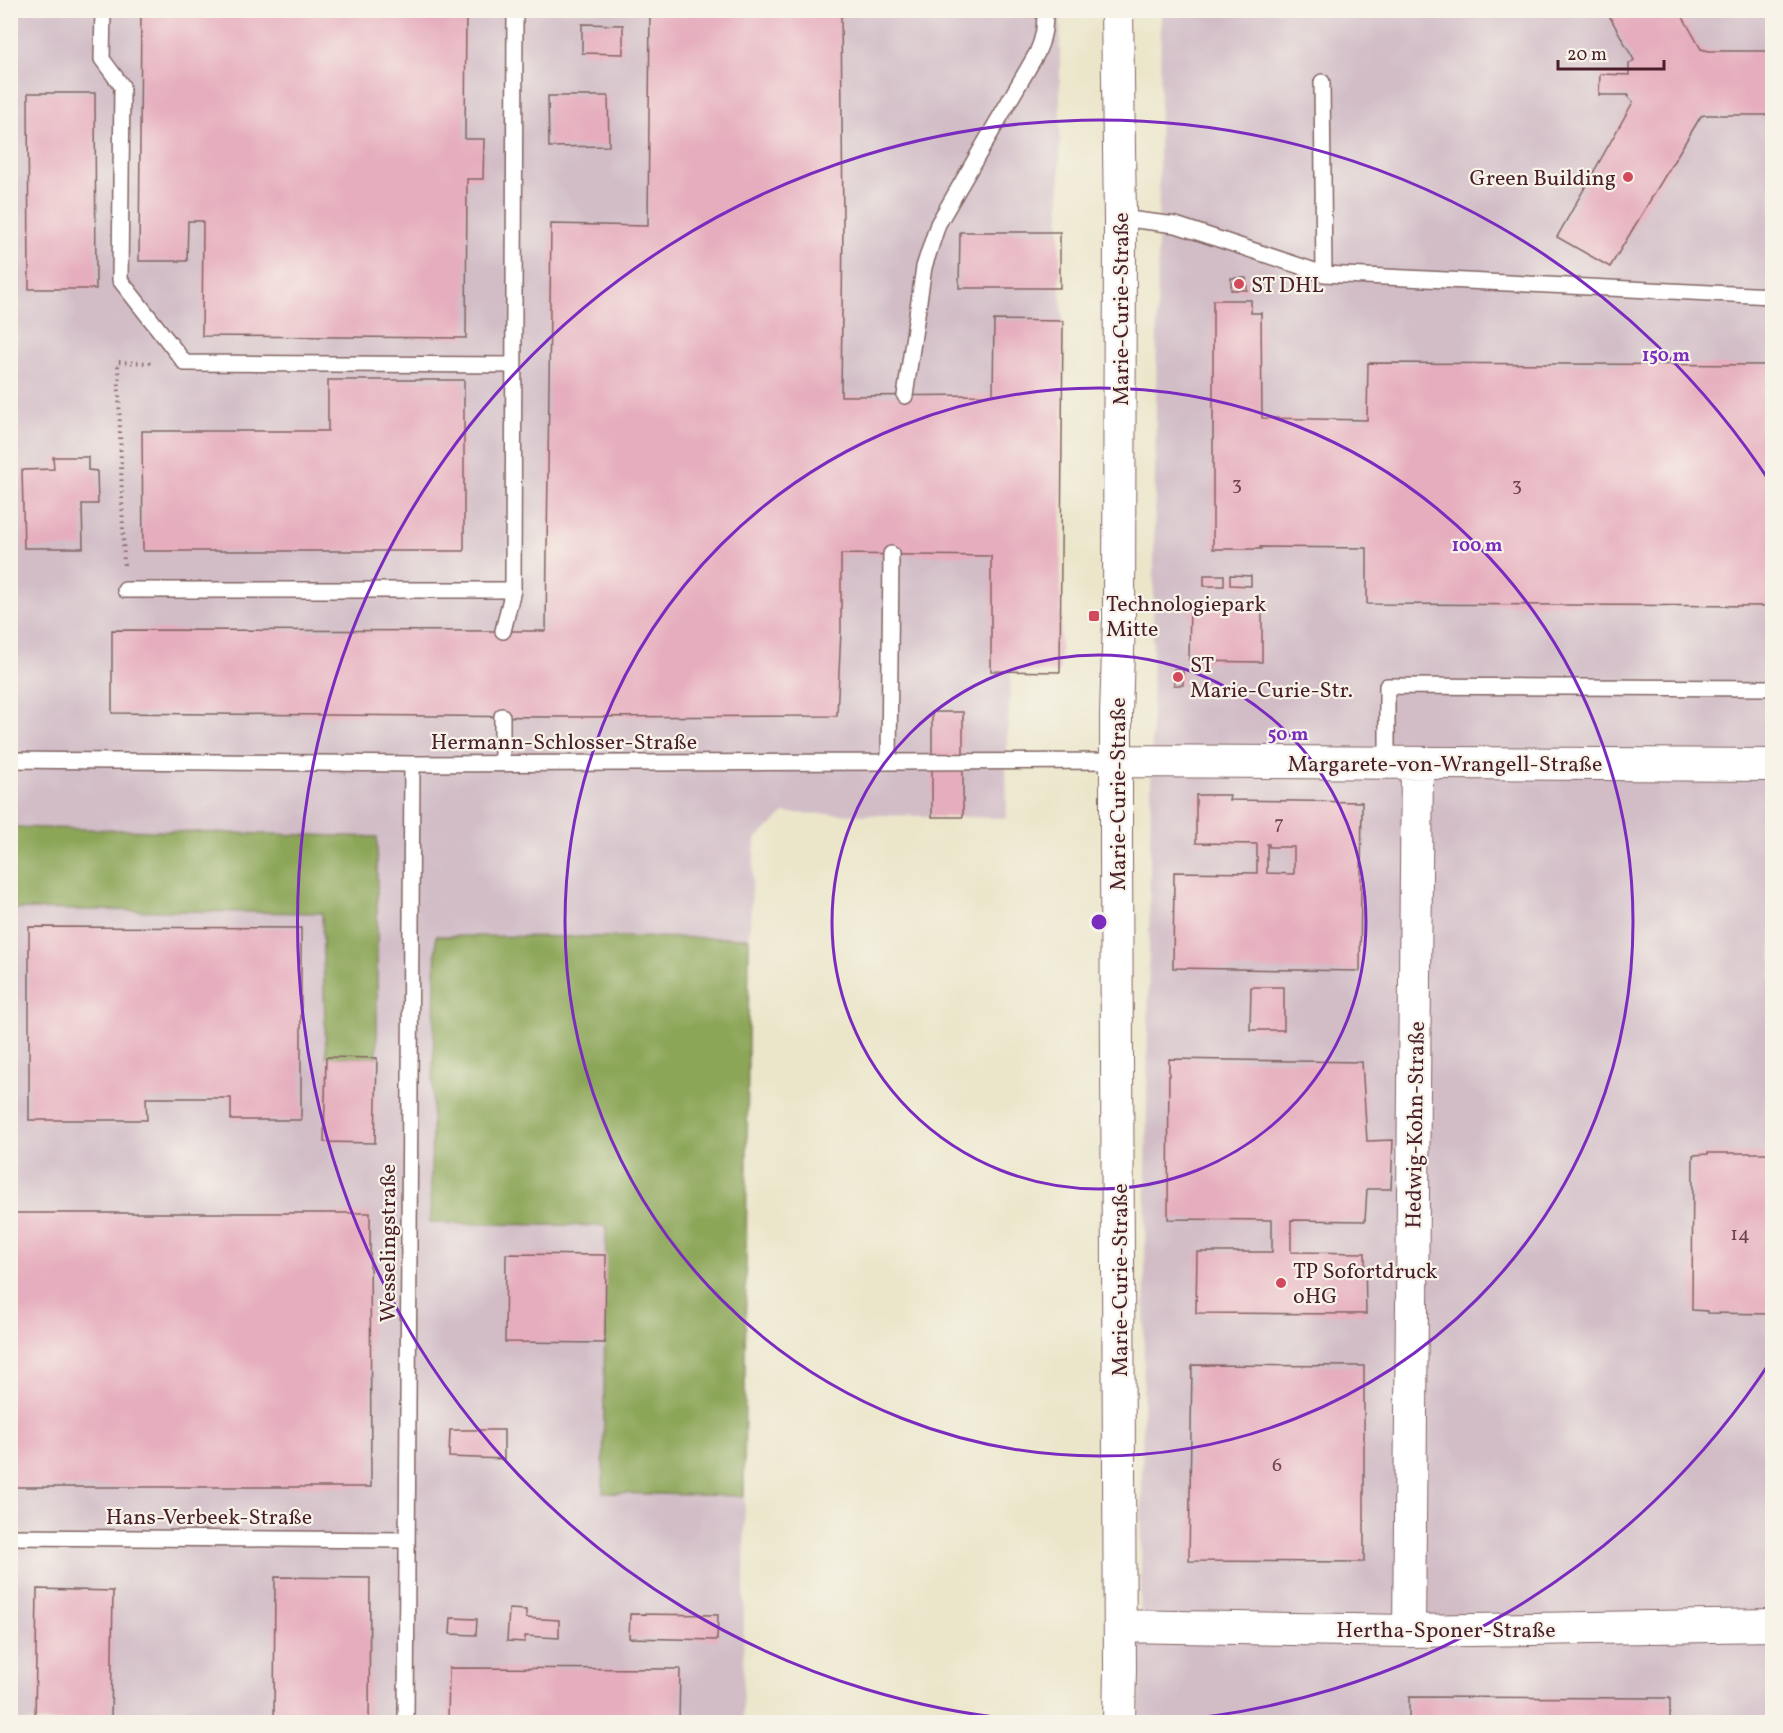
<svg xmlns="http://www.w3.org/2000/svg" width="1783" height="1733" font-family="Vollkorn,serif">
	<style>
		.industrial { fill: #d2bdc7 }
		.forest { fill: #8ca659; stroke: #6b6242; stroke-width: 1.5 }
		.building { fill: #e6adbe; fill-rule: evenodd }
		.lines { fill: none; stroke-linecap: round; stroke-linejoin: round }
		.lane-casing { stroke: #826563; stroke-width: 18 }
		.street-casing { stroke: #826563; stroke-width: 34 }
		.path { stroke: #826563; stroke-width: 4; stroke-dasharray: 1.5 4.5; stroke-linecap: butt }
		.lane { stroke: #fff; stroke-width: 15 }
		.street { stroke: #fff; stroke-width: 32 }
		.ring { fill: none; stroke: #7b2cbf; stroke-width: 3 }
		.poi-dot { fill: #d1495b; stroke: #f7f3e8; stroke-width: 2 }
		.labels { text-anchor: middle; stroke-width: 4.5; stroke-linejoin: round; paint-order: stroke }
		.number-label { font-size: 20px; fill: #714250 }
		.poi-label { font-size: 22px; fill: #4a1f2b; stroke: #f7f3e8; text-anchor: start }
		.street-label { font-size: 22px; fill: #4a1f2b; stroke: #f7f3e8 }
		.centre { fill: #7b2cbf; stroke: #f7f3e8; stroke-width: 3 }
		.ring-label { font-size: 18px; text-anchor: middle; font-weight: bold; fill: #7b2cbf; stroke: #f7f3e8; stroke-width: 4.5; stroke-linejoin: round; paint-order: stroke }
	</style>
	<rect width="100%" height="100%" fill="#f7f3e8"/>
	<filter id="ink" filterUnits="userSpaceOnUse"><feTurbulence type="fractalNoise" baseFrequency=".0167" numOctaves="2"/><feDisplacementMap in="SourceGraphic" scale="12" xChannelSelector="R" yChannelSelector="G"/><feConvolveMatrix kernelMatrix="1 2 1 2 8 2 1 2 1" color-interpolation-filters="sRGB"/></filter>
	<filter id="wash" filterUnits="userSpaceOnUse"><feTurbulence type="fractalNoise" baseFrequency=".008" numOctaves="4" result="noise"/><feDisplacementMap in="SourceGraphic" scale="24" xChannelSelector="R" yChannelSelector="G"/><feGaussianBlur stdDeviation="1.35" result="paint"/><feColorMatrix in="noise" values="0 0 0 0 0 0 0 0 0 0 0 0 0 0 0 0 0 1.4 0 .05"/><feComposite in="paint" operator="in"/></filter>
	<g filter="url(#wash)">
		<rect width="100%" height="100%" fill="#ebe6ca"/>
		<path class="industrial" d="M1371 10 1772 11V1722H1139L1161 11Z
			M11 11H1060V288L1063 321 1060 672H1011L1006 760 1007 818 784 813 755 840 749 938 743 1722H11Z"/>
		<path class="forest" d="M11 827 377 837V1058L326 1057 322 913 11 909Z
			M436 936 749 938 744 1496 603 1493 606 1226 430 1223Z"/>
		<g id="blocks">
			<path class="building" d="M141 10H466L465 139H484L483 179H467L466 338 202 336 203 221H188L187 261H139Z
				M650 10H841L843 225 841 396 993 395 994 320 1063 321 1060 672 991 671V556L841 554V630L837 716 547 717 112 713V630L546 631 551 224 648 226Z
				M1606 10H1679L1701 49 1709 51H1772V115H1705L1701 116 1610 267 1557 237 1633 102 1628 97 1629 95H1599L1600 74 1629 75V64L1634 60Z
				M582 24 623 25V54L582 53Z
				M28 93H95L96 289H29Z
				M548 96H608L609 146 549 147Z
				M960 232H1060V288H959Z
				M1231 278H1246L1247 290H1231Z
				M1213 300H1251V313H1261L1262 418 1367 420 1368 363 1772 365V606L1367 604V548L1260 547 1261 549H1213Z
				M328 380H464V551H143L142 431H328Z
				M53 457H88V470L97 471 98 504H82L83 548H24L22 470 54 469Z
				M1204 575H1224V586H1204Z
				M1230 575 1251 576V586L1230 585Z
				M1190 604H1262V662L1189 661Z
				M1174 669H1183V685H1174Z
				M932 712H963V817H932Z
				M1196 795H1230L1229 800 1362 802 1360 971 1173 968 1174 872 1257 873V844L1196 843ZM1267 844H1269V847H1294V874L1267 873Z
				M29 927 301 928V1120H231V1098H146L147 1120H29Z
				M1251 987H1284V1030H1250Z
				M326 1057 377 1058 375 1143 324 1142Z
				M1169 1059 1362 1062 1367 1141 1393 1140 1391 1189H1367L1365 1221 1291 1220V1252L1365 1253 1366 1314 1196 1313 1197 1252H1272V1220L1168 1219Z
				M1708 1153H1772V1314L1707 1313V1311L1692 1310 1693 1155 1708 1154Z
				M10 1213H370L371 1487H10Z
				M506 1254 606 1255 605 1343 505 1342Z
				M1192 1365 1364 1366V1562L1189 1561Z
				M450 1430H504V1459L449 1457Z
				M275 1577 370 1578 369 1722H274Z
				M37 1589 113 1591 111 1722H35Z
				M509 1609 526 1610V1618L559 1620V1638L525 1636V1642L507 1641Z
				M630 1614 718 1615 717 1640 629 1638Z
				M451 1618 477 1619 476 1635 450 1634Z
				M449 1668 680 1669 679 1722H448Z
				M1409 1697 1670 1698V1722H1409Z"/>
		</g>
	</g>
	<g filter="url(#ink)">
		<use href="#blocks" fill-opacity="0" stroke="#826563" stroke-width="1.5"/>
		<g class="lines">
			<defs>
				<path id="lane" d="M103 10 102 59 122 86 120 280 185 363 514 365
					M1322 82 1324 274 1772 296
					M1120 218 1176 225 1324 274
					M905 396 924 267 938 224 1037 53C1044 38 1045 26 1045 10
					M125 590H513
					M503 631 513 590 515 10
					M502 716V763
					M10 760 412 764 1117 761
					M889 762 891 554
					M1387 763V686L1772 688
					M10 1537 407 1540
					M406 1722 412 764"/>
				<path id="street" d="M1117 10 1120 218 1119 619 1116 715V854L1120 1669 1119 1722
					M1117 761 1772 765
					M1120 1626 1409 1631 1772 1625
					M1409 1631 1417 763"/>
			</defs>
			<use href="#lane" class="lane-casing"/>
			<use href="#street" class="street-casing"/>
			<path class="path" d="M124 565 118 362 151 363"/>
			<use href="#lane" class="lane"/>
			<use href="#street" class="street"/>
		</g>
	</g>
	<g class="ring">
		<circle cx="1099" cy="922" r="267"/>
		<circle cx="1099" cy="922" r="534"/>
		<path d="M1772 1359A802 802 0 0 1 1155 1722M1043 1722A802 802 0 1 1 1772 485"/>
	</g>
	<g class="poi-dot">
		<circle cx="1628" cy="177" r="6"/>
		<circle cx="1239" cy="284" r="6"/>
		<rect x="1088" y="610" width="12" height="12" rx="3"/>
		<circle cx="1178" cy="677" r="6"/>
		<circle cx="1281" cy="1283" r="6"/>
	</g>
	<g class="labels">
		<g class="number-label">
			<text x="1237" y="490">3</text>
			<text x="1517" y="491">3</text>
			<text x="1279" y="829">7</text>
			<text x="1740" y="1240">14</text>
			<text x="1277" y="1471">6</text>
		</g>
		<g class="poi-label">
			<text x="1616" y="185" text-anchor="end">Green Building</text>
			<text x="1251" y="292">ST DHL</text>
			<text x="1106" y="611">Technologiepark<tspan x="1106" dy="25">Mitte</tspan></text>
			<text x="1190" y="672">ST<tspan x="1190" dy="25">Marie-Curie-Str.</tspan></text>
			<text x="1293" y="1278">TP Sofortdruck<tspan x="1293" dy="25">oHG</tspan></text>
		</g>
		<g class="street-label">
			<text transform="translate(1120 309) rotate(-90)" y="8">Marie-Curie-Straße</text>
			<text x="564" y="749">Hermann-Schlosser-Straße</text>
			<text x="1445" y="771">Margarete-von-Wrangell-Straße</text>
			<text transform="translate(1117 794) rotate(-90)" y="8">Marie-Curie-Straße</text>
			<text transform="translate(1414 1125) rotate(-89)" y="8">Hedwig-Kohn-Straße</text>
			<text transform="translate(387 1243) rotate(-90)" y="8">Wesselingstraße</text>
			<text transform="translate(1119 1280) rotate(-90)" y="8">Marie-Curie-Straße</text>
			<text x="209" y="1524">Hans-Verbeek-Straße</text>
			<text x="1446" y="1637">Hertha-Sponer-Straße</text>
		</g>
	</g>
	<circle cx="1099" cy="922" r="9" class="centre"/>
	<g class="ring-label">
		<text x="1666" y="361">150 m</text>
		<text x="1477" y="551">100 m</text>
		<text x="1288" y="740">50 m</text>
	</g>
	<rect width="1783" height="1733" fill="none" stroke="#f7f3e8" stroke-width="36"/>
	<path d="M1558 60v9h106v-9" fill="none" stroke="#4a1f2b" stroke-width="3"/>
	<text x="1567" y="60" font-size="18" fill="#4a1f2b" stroke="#f7f3e8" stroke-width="4.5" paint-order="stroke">20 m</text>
</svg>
